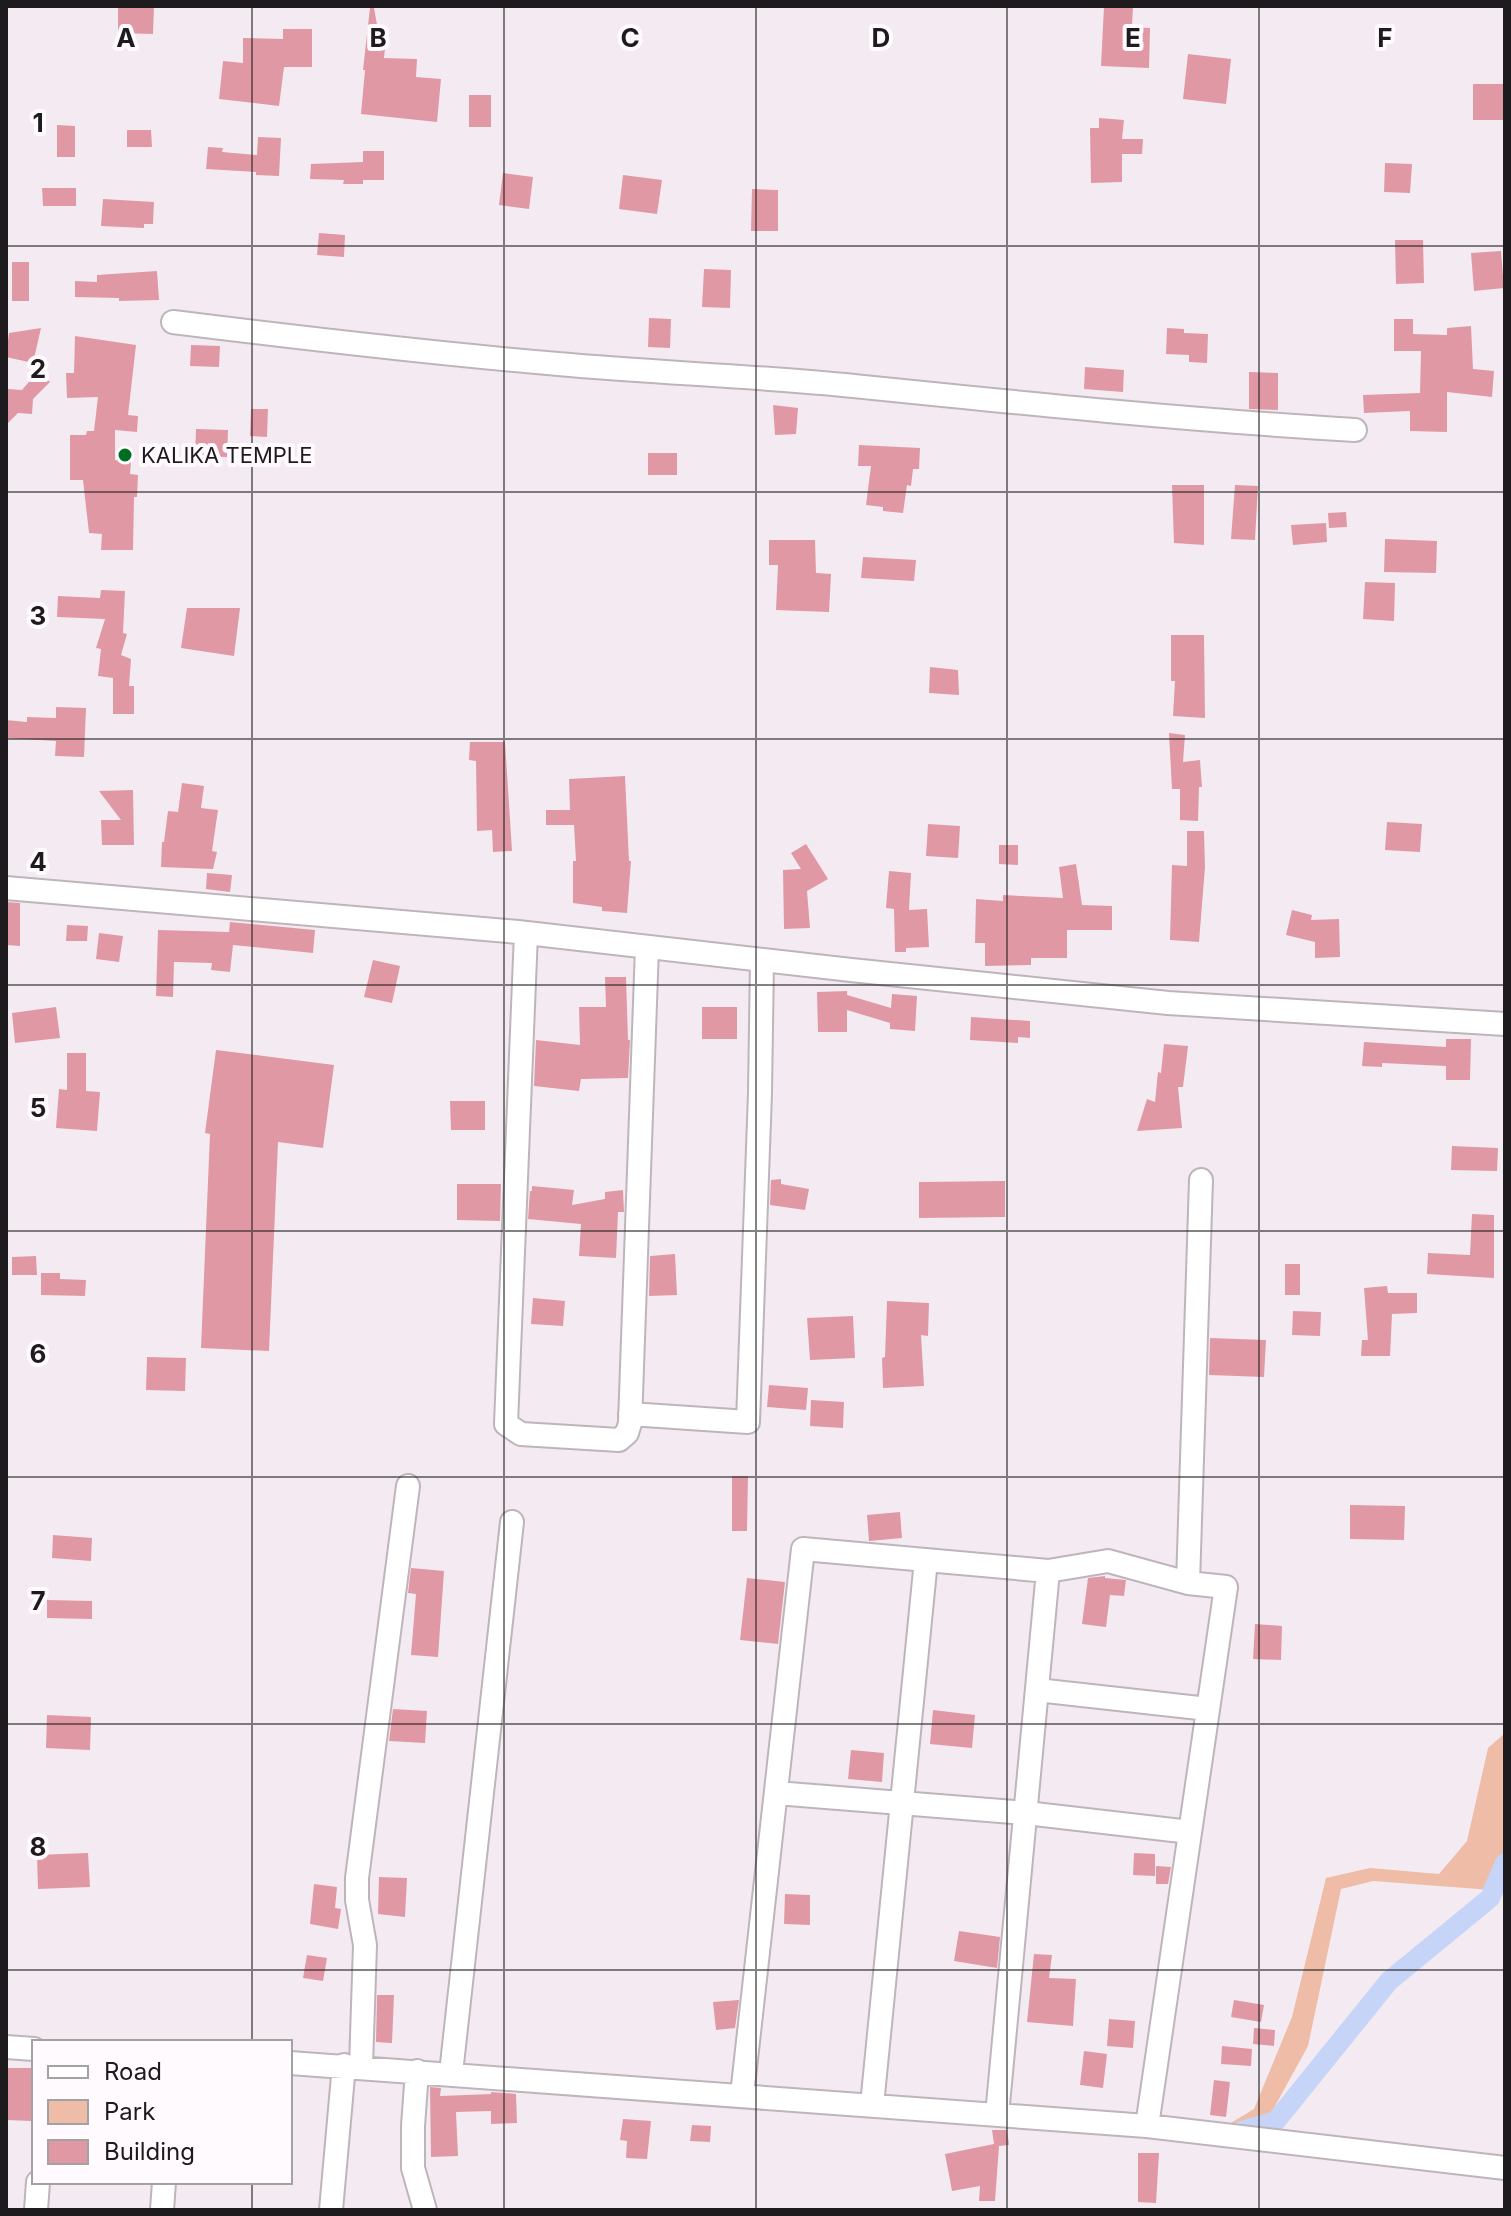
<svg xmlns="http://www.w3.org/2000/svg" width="1511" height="2216" font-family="Inter,sans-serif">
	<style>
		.green { fill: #eebca7 }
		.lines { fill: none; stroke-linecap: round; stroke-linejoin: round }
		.canal { stroke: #c6d4f7; stroke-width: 20 }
		.building { fill: #e099a4 }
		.minor-casing { stroke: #beb5bc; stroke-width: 26 }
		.minor { stroke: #fff; stroke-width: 22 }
		.grid { fill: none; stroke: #1e1b1e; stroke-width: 2; stroke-opacity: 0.55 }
		.poi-dot { fill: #006e1f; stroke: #fefafd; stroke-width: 3 }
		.labels { text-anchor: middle; stroke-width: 8; stroke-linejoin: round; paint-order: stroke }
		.poi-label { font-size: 22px; fill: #1e1b1e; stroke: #fefafd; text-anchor: start }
		.grid-label { font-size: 26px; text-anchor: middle; font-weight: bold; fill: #1e1b1e; stroke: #fefafd; stroke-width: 8; stroke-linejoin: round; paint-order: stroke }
	</style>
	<rect width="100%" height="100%" fill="#f4ebf2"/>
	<path class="green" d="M1505 1733 1504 1891 1373 1881 1341 1889 1308 2046 1263 2128 1229 2124 1254 2109 1292 2017 1326 1878 1370 1868 1439 1874 1467 1841 1488 1748Z"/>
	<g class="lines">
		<path class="canal" d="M1241 2131 1276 2121 1389 1981 1490 1898 1505 1863"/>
	</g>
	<path class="building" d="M118 6H154L153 34 118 33Z
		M1104 6H1133L1132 27 1150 28 1149 68 1101 66Z
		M370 8H374L381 47 385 48 384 58 417 59 416 77 441 79 437 122 361 114 365 70H363Z
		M283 29H312V67H284L279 106 219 99 223 61 243 63V38L283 39Z
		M1188 54 1231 59 1226 104 1183 99Z
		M1473 84H1505V120H1473Z
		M469 95H491V127H469Z
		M1099 118 1124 120 1122 139H1143L1142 154H1122V182L1091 183 1090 128H1099Z
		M57 125 75 126V157H57Z
		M127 130H151L152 147H127Z
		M258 137 281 138 279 176 256 175V172L206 169 208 147 223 148 222 152 257 155Z
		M363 151H384V180H363V184H343L344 180 310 179 311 164 363 162Z
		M1385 163 1412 164 1410 193 1384 192Z
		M503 173 533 177 529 209 499 205Z
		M623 175 662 180 657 214 619 209Z
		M42 188H76V206H43Z
		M752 189 778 190V231H751Z
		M103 199 154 202 153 224H144V228L101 226Z
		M319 233 345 235 344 257 317 255Z
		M1395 240H1423L1424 283 1396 284Z
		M1501 251 1504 288 1474 291 1471 253Z
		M12 262H29V301H12Z
		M704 269 731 270 730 308 702 307Z
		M157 271 159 300 119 301V298L75 297V281L97 282V275Z
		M649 318 671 319 670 348 648 347Z
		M1394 319H1413V334L1447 335V328L1471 326 1473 369 1494 371 1492 397 1447 392V432L1410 431V411L1364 413 1363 395 1420 393 1421 351H1394Z
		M41 328 33 363 6 357 9 333Z
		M1167 328 1184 329V333L1208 334 1207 363 1189 362V355L1166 354Z
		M75 336 136 345 128 415 138 416 137 432 115 430V460L131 461 130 474 138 475 137 497H134L133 550H101L102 534 89 533 83 480H70V435H86L87 431H94L98 397 67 398 66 373H74Z
		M191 345 220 346 219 367 190 366Z
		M1085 367 1124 370 1123 392 1084 389Z
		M38 371 50 382 33 399 32 414 18 413 7 424 8 389 22 390Z
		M1249 372 1278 373V410L1249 409Z
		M773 405 798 408 796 434 775 435Z
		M251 409H268L267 437 250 436Z
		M196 429 228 430 227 457 195 456Z
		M859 445 920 448 919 469H913L911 486 907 485 903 513 883 511V507L866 505 871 466H858Z
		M648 453H677V475H648Z
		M1172 485H1204V545L1174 543Z
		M1235 485 1258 486 1255 540 1231 539Z
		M1346 512 1347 527 1329 528 1328 513Z
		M1326 523 1327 542 1293 545 1291 525Z
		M1385 539 1437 541 1436 573 1384 572Z
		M769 540H815L816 573 831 574 829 612 776 610 778 565H769Z
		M863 557 916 560 914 581 861 578Z
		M1365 582 1395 583 1394 621 1363 619Z
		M101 590 125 591 123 633 127 634 121 655 131 659 129 686H134V714H113V678L98 676 101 649 96 648 105 619 57 617 58 596 100 598Z
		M187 608H240L234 656 181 648Z
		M1171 635H1204L1205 718 1173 716 1175 681H1171Z
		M930 667 958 670 959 695 929 693Z
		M56 707 86 708 84 757 55 756 56 741 6 738V720L27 722V717L56 718Z
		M1169 733 1185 735 1183 762 1200 760 1202 787H1199L1198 821 1180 820V789H1172Z
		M470 742H505L512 851 493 852 492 830 477 831 476 761 469 760Z
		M625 776 629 861H631L627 913 602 911V907L573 903V861H576L574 825H546V810H570L569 779Z
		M182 783 204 786 201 808 218 810 212 851 217 852 213 869 161 867 162 842H164L168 811 178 812Z
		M133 790 134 845H102L101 820H121L99 791Z
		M1387 822 1422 824 1420 852 1385 850Z
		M928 824 960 826 958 858 926 856Z
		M1187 831H1204L1205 867 1199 942 1170 940 1172 865 1187 866Z
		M806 844 828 879 807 891 810 928 784 929 783 870 801 869 791 853Z
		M999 845H1018V865L999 864Z
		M1076 864 1082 905 1112 906V930H1067V958H1031V965L985 966V943H975L976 899 1003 901V895L1063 898 1059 867Z
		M889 871 911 873 909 910 927 909 929 947 906 948V952H895L894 909 886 908Z
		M207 873 232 875 230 892 206 889Z
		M6 902 20 903V946L6 945Z
		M1292 910 1312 915 1311 920 1339 919 1340 957 1315 958V942L1286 935Z
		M230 922 315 930 313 953 233 945 230 972 211 970 212 963 174 962 173 997 156 996 158 930 229 932Z
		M67 925 88 926 87 941H66Z
		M99 933 123 936 119 962 96 959Z
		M373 960 400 966 392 1003 364 997Z
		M605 977H626L628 1040H630L628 1078 581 1079 579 1091 534 1086 536 1040 580 1045 579 1007H606Z
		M847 991V995L891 1008 892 994 917 996 915 1031 890 1029V1023L847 1010V1032H818L817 992Z
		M56 1007 60 1038 15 1043 12 1013Z
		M702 1007H737V1039H702Z
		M971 1017 1030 1021V1038L1018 1037V1043L970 1040Z
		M1446 1039H1471L1470 1080H1446V1066L1382 1063V1067L1362 1066 1364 1042 1446 1047Z
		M1164 1044 1188 1046 1183 1087H1178L1182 1128 1137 1131 1147 1099 1155 1102 1158 1072 1161 1073Z
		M216 1050 334 1065 323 1148 278 1142 269 1351 201 1348 210 1134 205 1133Z
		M67 1053H86V1091L100 1092 97 1131 56 1128 59 1089 67 1090Z
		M450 1101H485V1130H451Z
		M1452 1146 1498 1148 1497 1171 1451 1170Z
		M781 1179V1184L809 1189 805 1210 770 1205 771 1180Z
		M1005 1181V1217L919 1218V1182Z
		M457 1184H501L500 1221 457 1220Z
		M532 1186 574 1190 572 1205 605 1199V1192L623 1190 624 1212H618L616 1258 579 1256 581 1224 528 1219 530 1191H532Z
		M1472 1214 1494 1215V1278L1427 1274 1428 1253 1470 1255Z
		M675 1254 677 1295 649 1296 650 1256Z
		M36 1256 37 1275H12V1257Z
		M1285 1264H1300V1295H1285Z
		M41 1273H60V1279L86 1280 85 1296 41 1295Z
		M1387 1286 1388 1293H1417V1313L1392 1314 1390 1356H1361L1362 1340H1368L1364 1288Z
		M533 1298 565 1301 563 1326 531 1324Z
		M887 1301 929 1303 928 1336 921 1335 924 1386 883 1388 882 1358 885 1357Z
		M1293 1311 1321 1312 1320 1336 1292 1335Z
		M853 1316 855 1358 810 1360 807 1318Z
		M1210 1338 1266 1340 1264 1377 1209 1375Z
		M147 1357 186 1358 185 1391 146 1390Z
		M769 1385 808 1388 806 1410 767 1407Z
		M811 1400 844 1402 843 1428 810 1426Z
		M732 1476H748L747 1531H732Z
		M1350 1505 1405 1506 1404 1540 1350 1539Z
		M900 1512 902 1538 869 1541 867 1515Z
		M53 1535 92 1538 91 1561 52 1558Z
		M411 1568 444 1571 438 1657 411 1655 416 1594 408 1593Z
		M1105 1576V1578L1126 1580 1124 1596 1110 1595 1106 1627 1082 1624 1088 1578Z
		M747 1578 785 1582 778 1644 740 1640Z
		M47 1600 92 1601V1619L47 1618Z
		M1255 1624 1282 1626 1281 1660 1253 1659Z
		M393 1709 427 1711 425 1743 389 1741Z
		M933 1710 975 1715 972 1748 930 1744Z
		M47 1715 91 1717 90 1750 46 1748Z
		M851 1750 884 1753 882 1782 848 1779Z
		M88 1853 90 1887 38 1889 37 1855Z
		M1134 1853 1155 1854V1876L1133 1875Z
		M1156 1866 1171 1867 1168 1884H1156Z
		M379 1877 407 1878 405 1917 378 1914Z
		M314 1884 337 1887 335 1908 341 1909 338 1929 310 1924Z
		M785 1894 810 1895V1925L784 1924Z
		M959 1931 1000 1937 997 1968 954 1961Z
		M1034 1954 1052 1955 1049 1978 1076 1979 1073 2026 1027 2022Z
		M307 1955 327 1958 323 1981 303 1978Z
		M377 1995H394L392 2043 376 2042Z
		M739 2000 735 2028 716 2030 713 2002Z
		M1234 2000 1264 2005 1261 2022 1231 2017Z
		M1109 2019 1135 2021 1133 2048 1107 2046Z
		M1254 2028 1275 2030 1274 2046 1253 2044Z
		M1222 2046 1252 2049 1251 2066 1221 2064Z
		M1084 2051 1107 2054 1103 2088 1080 2085Z
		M6 2068H33L31 2121 6 2120Z
		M1214 2080 1230 2082 1226 2117 1210 2115Z
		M430 2087 441 2088 440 2096 491 2094V2092L516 2094 517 2123 491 2124V2111L456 2112 458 2156 431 2157Z
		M623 2119 651 2121 647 2159 626 2158 627 2141 620 2140Z
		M692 2125 711 2126 710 2142 690 2141Z
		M992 2130H1007L1009 2145 999 2146 995 2201H979L980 2186 952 2191 945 2154 994 2144Z
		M1138 2153H1159L1156 2203 1138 2202Z"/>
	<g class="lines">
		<defs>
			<path id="minor" d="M173 322C301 338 429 353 558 364 657 373 756 376 854 386 1021 403 1187 420 1355 430
				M6 888 518 932 851 970 1168 1003 1505 1024
				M526 933 506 1424 521 1434 619 1440 627 1433 630 1423 647 947
				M630 1414 748 1422 760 1093 762 960
				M1188 1583 1201 1180
				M1037 1690 1208 1709
				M776 1793 1026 1813 1190 1832
				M6 2047 34 2049
				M290 2063 1147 2126 1505 2168
				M361 2066 365 1945 357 1900V1878L408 1486
				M417 2071 413 2126V2168L425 2210
				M451 2073 512 1522
				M742 2095 803 1549 1048 1571 1108 1561 1188 1583 1226 1587 1147 2126
				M872 2105 926 1560
				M997 2115 1048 1571
				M36 2210 38 2182
				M162 2210 164 2182
				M331 2210 344 2065"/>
		</defs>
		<use href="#minor" class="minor-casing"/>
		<use href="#minor" class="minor"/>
	</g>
	<path class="grid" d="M252 6V2042M504 6V2210M756 6V2210M1007 6V2210M1259 6V2210M6 246H1505M6 492H1505M6 739H1505M6 985H1505M6 1231H1505M6 1477H1505M6 1724H1505M6 1970H1505M252 2182V2210"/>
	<circle class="poi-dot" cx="125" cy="455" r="8"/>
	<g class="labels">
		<g class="poi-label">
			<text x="141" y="463">KALIKA TEMPLE</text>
		</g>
	</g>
	<g class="grid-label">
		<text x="126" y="47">A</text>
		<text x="378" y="47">B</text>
		<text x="630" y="47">C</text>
		<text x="881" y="47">D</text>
		<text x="1133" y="47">E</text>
		<text x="1385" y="47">F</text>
		<text x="38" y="132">1</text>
		<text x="38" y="378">2</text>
		<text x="38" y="625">3</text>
		<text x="38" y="871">4</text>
		<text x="38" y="1117">5</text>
		<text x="38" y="1363">6</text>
		<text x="38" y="1610">7</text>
		<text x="38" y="1856">8</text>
	</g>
	<rect width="1511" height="2216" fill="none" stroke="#1e1b1e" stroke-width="16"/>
	<rect x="32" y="2040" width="260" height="144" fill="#fefafd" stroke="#a4a1a4" stroke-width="2"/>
	<rect x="48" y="2066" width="40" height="12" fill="#ffffff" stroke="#a4a1a4" stroke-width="2"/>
	<text x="104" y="2080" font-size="24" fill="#1e1b1e">Road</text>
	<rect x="48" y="2100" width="40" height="24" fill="#eebca7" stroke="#a4a1a4" stroke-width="2"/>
	<text x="104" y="2120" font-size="24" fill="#1e1b1e">Park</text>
	<rect x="48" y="2140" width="40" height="24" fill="#e099a4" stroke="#a4a1a4" stroke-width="2"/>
	<text x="104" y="2160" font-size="24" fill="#1e1b1e">Building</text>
</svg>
